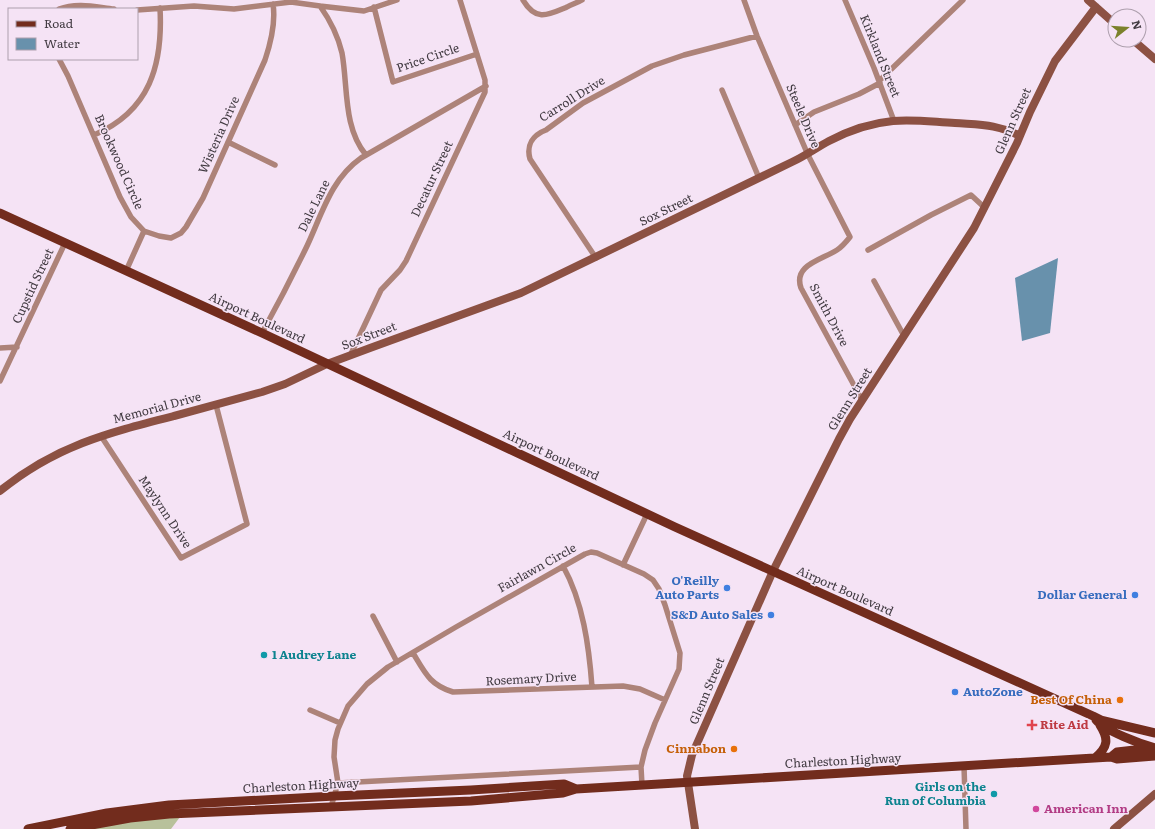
<svg xmlns="http://www.w3.org/2000/svg" width="1155" height="829" font-family="Literata,serif">
	<style>
		.green { fill: #b8c19b }
		.water { fill: #6891ac }
		.lines { fill: none; stroke-linecap: round; stroke-linejoin: round }
		.street { stroke: #ad8379; stroke-width: 5.5 }
		.secondary { stroke: #8c5143; stroke-width: 8 }
		.primary { stroke: #722c1d; stroke-width: 9 }
		.shop-dot { fill: #3f7fe0; stroke: #f5e3f5; stroke-width: 1.5 }
		.culture-dot { fill: #0f9aa8; stroke: #f5e3f5; stroke-width: 1.5 }
		.food-dot { fill: #e8710a; stroke: #f5e3f5; stroke-width: 1.5 }
		.health-dot { fill: #e0444e; stroke: #f5e3f5; stroke-width: 1.5 }
		.hotel-dot { fill: #d1479c; stroke: #f5e3f5; stroke-width: 1.5 }
		.labels { text-anchor: middle; stroke-width: 3; stroke-linejoin: round; paint-order: stroke }
		.street-label { font-size: 12px; fill: #413a41; stroke: #f5e3f5 }
		.shop-label { font-size: 12px; font-weight: bold; fill: #366cbe; stroke: #f5e3f5; text-anchor: end }
		.culture-label { font-size: 12px; font-weight: bold; fill: #0d838f; stroke: #f5e3f5; text-anchor: start }
		.food-label { font-size: 12px; font-weight: bold; fill: #c56008; stroke: #f5e3f5; text-anchor: end }
		.health-label { font-size: 12px; font-weight: bold; fill: #be3a42; stroke: #f5e3f5; text-anchor: start }
		.hotel-label { font-size: 12px; font-weight: bold; fill: #b23c85; stroke: #f5e3f5; text-anchor: start }
	</style>
	<rect width="100%" height="100%" fill="#f5e3f5"/>
	<path class="green" d="M183 813 171 829H80Z"/>
	<path class="water" d="M1058 258 1050 333 1022 341 1015 278Z"/>
	<g class="lines">
		<path class="street" d="M523 0C536 22 548 15 567 7 572 4 577 3 582 0
			M744 0 757 36 808 155 850 237C846 242 842 247 837 250 821 260 793 265 801 288L862 400
			M845 0 874 68 894 121
			M320 6 364 11 397 0
			M374 7 393 82 477 54
			M59 9C77 2 96 7 114 9
			M137 10 194 6 234 9 291 2 320 6C330 20 338 36 342 53 348 86 343 128 366 155
			M59 59 68 76 120 197 131 217 144 231 159 236 171 238 181 233 186 227 203 198 265 60C271 42 276 23 273 4
			M879 81 963 0
			M722 90 759 178
			M795 125 814 112 859 94 880 83
			M94 135C150 111 163 65 160 8
			M228 142 275 165
			M868 250 931 215 971 195 985 208
			M596 258 530 159C526 145 533 135 546 130L583 103 652 66 684 55 757 36
			M126 271 144 231
			M874 281 904 336
			M262 333C278 304 293 275 307 246 322 214 331 179 361 158L486 86
			M0 348 17 347
			M350 356 381 290 400 270 406 261 485 92V80L460 0
			M0 381 65 243
			M101 436 181 558 247 524 216 405
			M623 565 647 514
			M563 566C583 602 589 646 592 687
			M373 616 397 662
			M413 653C425 673 430 685 453 692L623 686 640 689 665 700
			M310 710 340 723
			M964 766 966 829
			M338 783 641 767
			M331 807 338 783 334 757 335 740 338 729 348 706 367 684 388 667 456 627 585 554 591 552 597 553 644 574 653 580 659 589 665 605 680 653 679 669 655 723 645 750 641 767 642 785"/>
		<path class="secondary" d="M1088 0 1115 24
			M1133 40 1155 59
			M0 491C55 446 107 433 174 416 204 408 233 400 262 392L285 384 327 364 370 348 521 293 792 162C805 156 816 148 829 141 848 131 871 123 893 121 913 119 934 122 955 123 980 125 997 124 1020 136
			M695 829 687 776 692 755 773 571 839 439 850 419 974 228 1017 143 1030 112 1055 61 1096 7
			M1114 829 1155 794"/>
		<path class="primary" d="M0 213 262 333 675 527 1093 716 1101 720 1155 733
			M1096 720C1105 731 1141 744 1155 748
			M1111 757 1117 752 1152 748
			M1095 758C1108 747 1109 739 1100 725
			M28 829 107 813 169 805 335 796 471 790 564 784 576 789
			M70 829 130 818 169 814 471 801 563 793 576 789 1111 757 1117 759 1155 756"/>
	</g>
	<g class="shop-dot">
		<circle cx="727" cy="588" r="4"/>
		<circle cx="1135" cy="595" r="4"/>
		<circle cx="771" cy="615" r="4"/>
		<circle cx="955" cy="692" r="4"/>
	</g>
	<g class="culture-dot">
		<circle cx="264" cy="655" r="4"/>
		<circle cx="994" cy="794" r="4"/>
	</g>
	<g class="food-dot">
		<circle cx="1120" cy="700" r="4"/>
		<circle cx="734" cy="749" r="4"/>
	</g>
	<path class="health-dot" d="M1030 719h4v4h4v4h-4v4h-4v-4h-4v-4h4z"/>
	<circle class="hotel-dot" cx="1036" cy="809" r="4"/>
	<g class="labels">
		<g class="street-label">
			<text transform="translate(880 56) rotate(68)" y="4">Kirkland Street</text>
			<text transform="translate(428 58) rotate(-19)" y="4">Price Circle</text>
			<text transform="translate(572 99) rotate(-32)" y="4">Carroll Drive</text>
			<text transform="translate(803 116) rotate(67)" y="4">Steele Drive</text>
			<text transform="translate(1013 121) rotate(-66)" y="4">Glenn Street</text>
			<text transform="translate(219 135) rotate(-66)" y="4">Wisteria Drive</text>
			<text transform="translate(119 162) rotate(66)" y="4">Brookwood Circle</text>
			<text transform="translate(432 179) rotate(-65)" y="4">Decatur Street</text>
			<text transform="translate(314 206) rotate(-64)" y="4">Dale Lane</text>
			<text transform="translate(666 210) rotate(-26)" y="4">Sox Street</text>
			<text transform="translate(33 286) rotate(-65)" y="4">Cupstid Street</text>
			<text transform="translate(829 315) rotate(62)" y="4">Smith Drive</text>
			<text transform="translate(257 318) rotate(25)" y="4">Airport Boulevard</text>
			<text transform="translate(369 336) rotate(-21)" y="4">Sox Street</text>
			<text transform="translate(850 399) rotate(-58)" y="4">Glenn Street</text>
			<text transform="translate(157 408) rotate(-15)" y="4">Memorial Drive</text>
			<text transform="translate(551 455) rotate(25)" y="4">Airport Boulevard</text>
			<text transform="translate(165 512) rotate(56)" y="4">Maylynn Drive</text>
			<text transform="translate(537 568) rotate(-29)" y="4">Fairlawn Circle</text>
			<text transform="translate(845 591) rotate(24)" y="4">Airport Boulevard</text>
			<text transform="translate(531 679) rotate(-3)" y="4">Rosemary Drive</text>
			<text transform="translate(707 691) rotate(-67)" y="4">Glenn Street</text>
			<text transform="translate(843 761) rotate(-3)" y="4">Charleston Highway</text>
			<text transform="translate(301 786) rotate(-3)" y="4">Charleston Highway</text>
		</g>
		<g class="shop-label">
			<text x="719" y="585">O'Reilly<tspan x="719" dy="14">Auto Parts</tspan></text>
			<text x="1127" y="599">Dollar General</text>
			<text x="763" y="619">S&amp;D Auto Sales</text>
			<text x="963" y="696" text-anchor="start">AutoZone</text>
		</g>
		<g class="culture-label">
			<text x="272" y="659">1 Audrey Lane</text>
			<text x="986" y="791" text-anchor="end">Girls on the<tspan x="986" dy="14">Run of Columbia</tspan></text>
		</g>
		<g class="food-label">
			<text x="1112" y="704">Best Of China</text>
			<text x="726" y="753">Cinnabon</text>
		</g>
		<g class="health-label">
			<text x="1040" y="729">Rite Aid</text>
		</g>
		<g class="hotel-label">
			<text x="1044" y="813">American Inn</text>
		</g>
	</g>
	<rect x="8" y="8" width="130" height="52" fill="#f5e3f5" stroke="#ad9fad"/>
	<rect x="16" y="21" width="20" height="6" fill="#722c1d" stroke="#ad9fad"/>
	<text x="44" y="28" font-size="12" fill="#413a41">Road</text>
	<rect x="16" y="38" width="20" height="12" fill="#6891ac" stroke="#ad9fad"/>
	<text x="44" y="48" font-size="12" fill="#413a41">Water</text>
	<g transform="translate(1127 28) rotate(73)"><circle r="19" fill="#f5e3f5" stroke="#ad9fad"/>
	<path d="M0-3L7 15L0 10L-7 15Z" fill="#7b812b"/>
	<text y="-6" font-size="11" font-weight="bold" text-anchor="middle" fill="#413a41">N</text>
	</g>
</svg>
